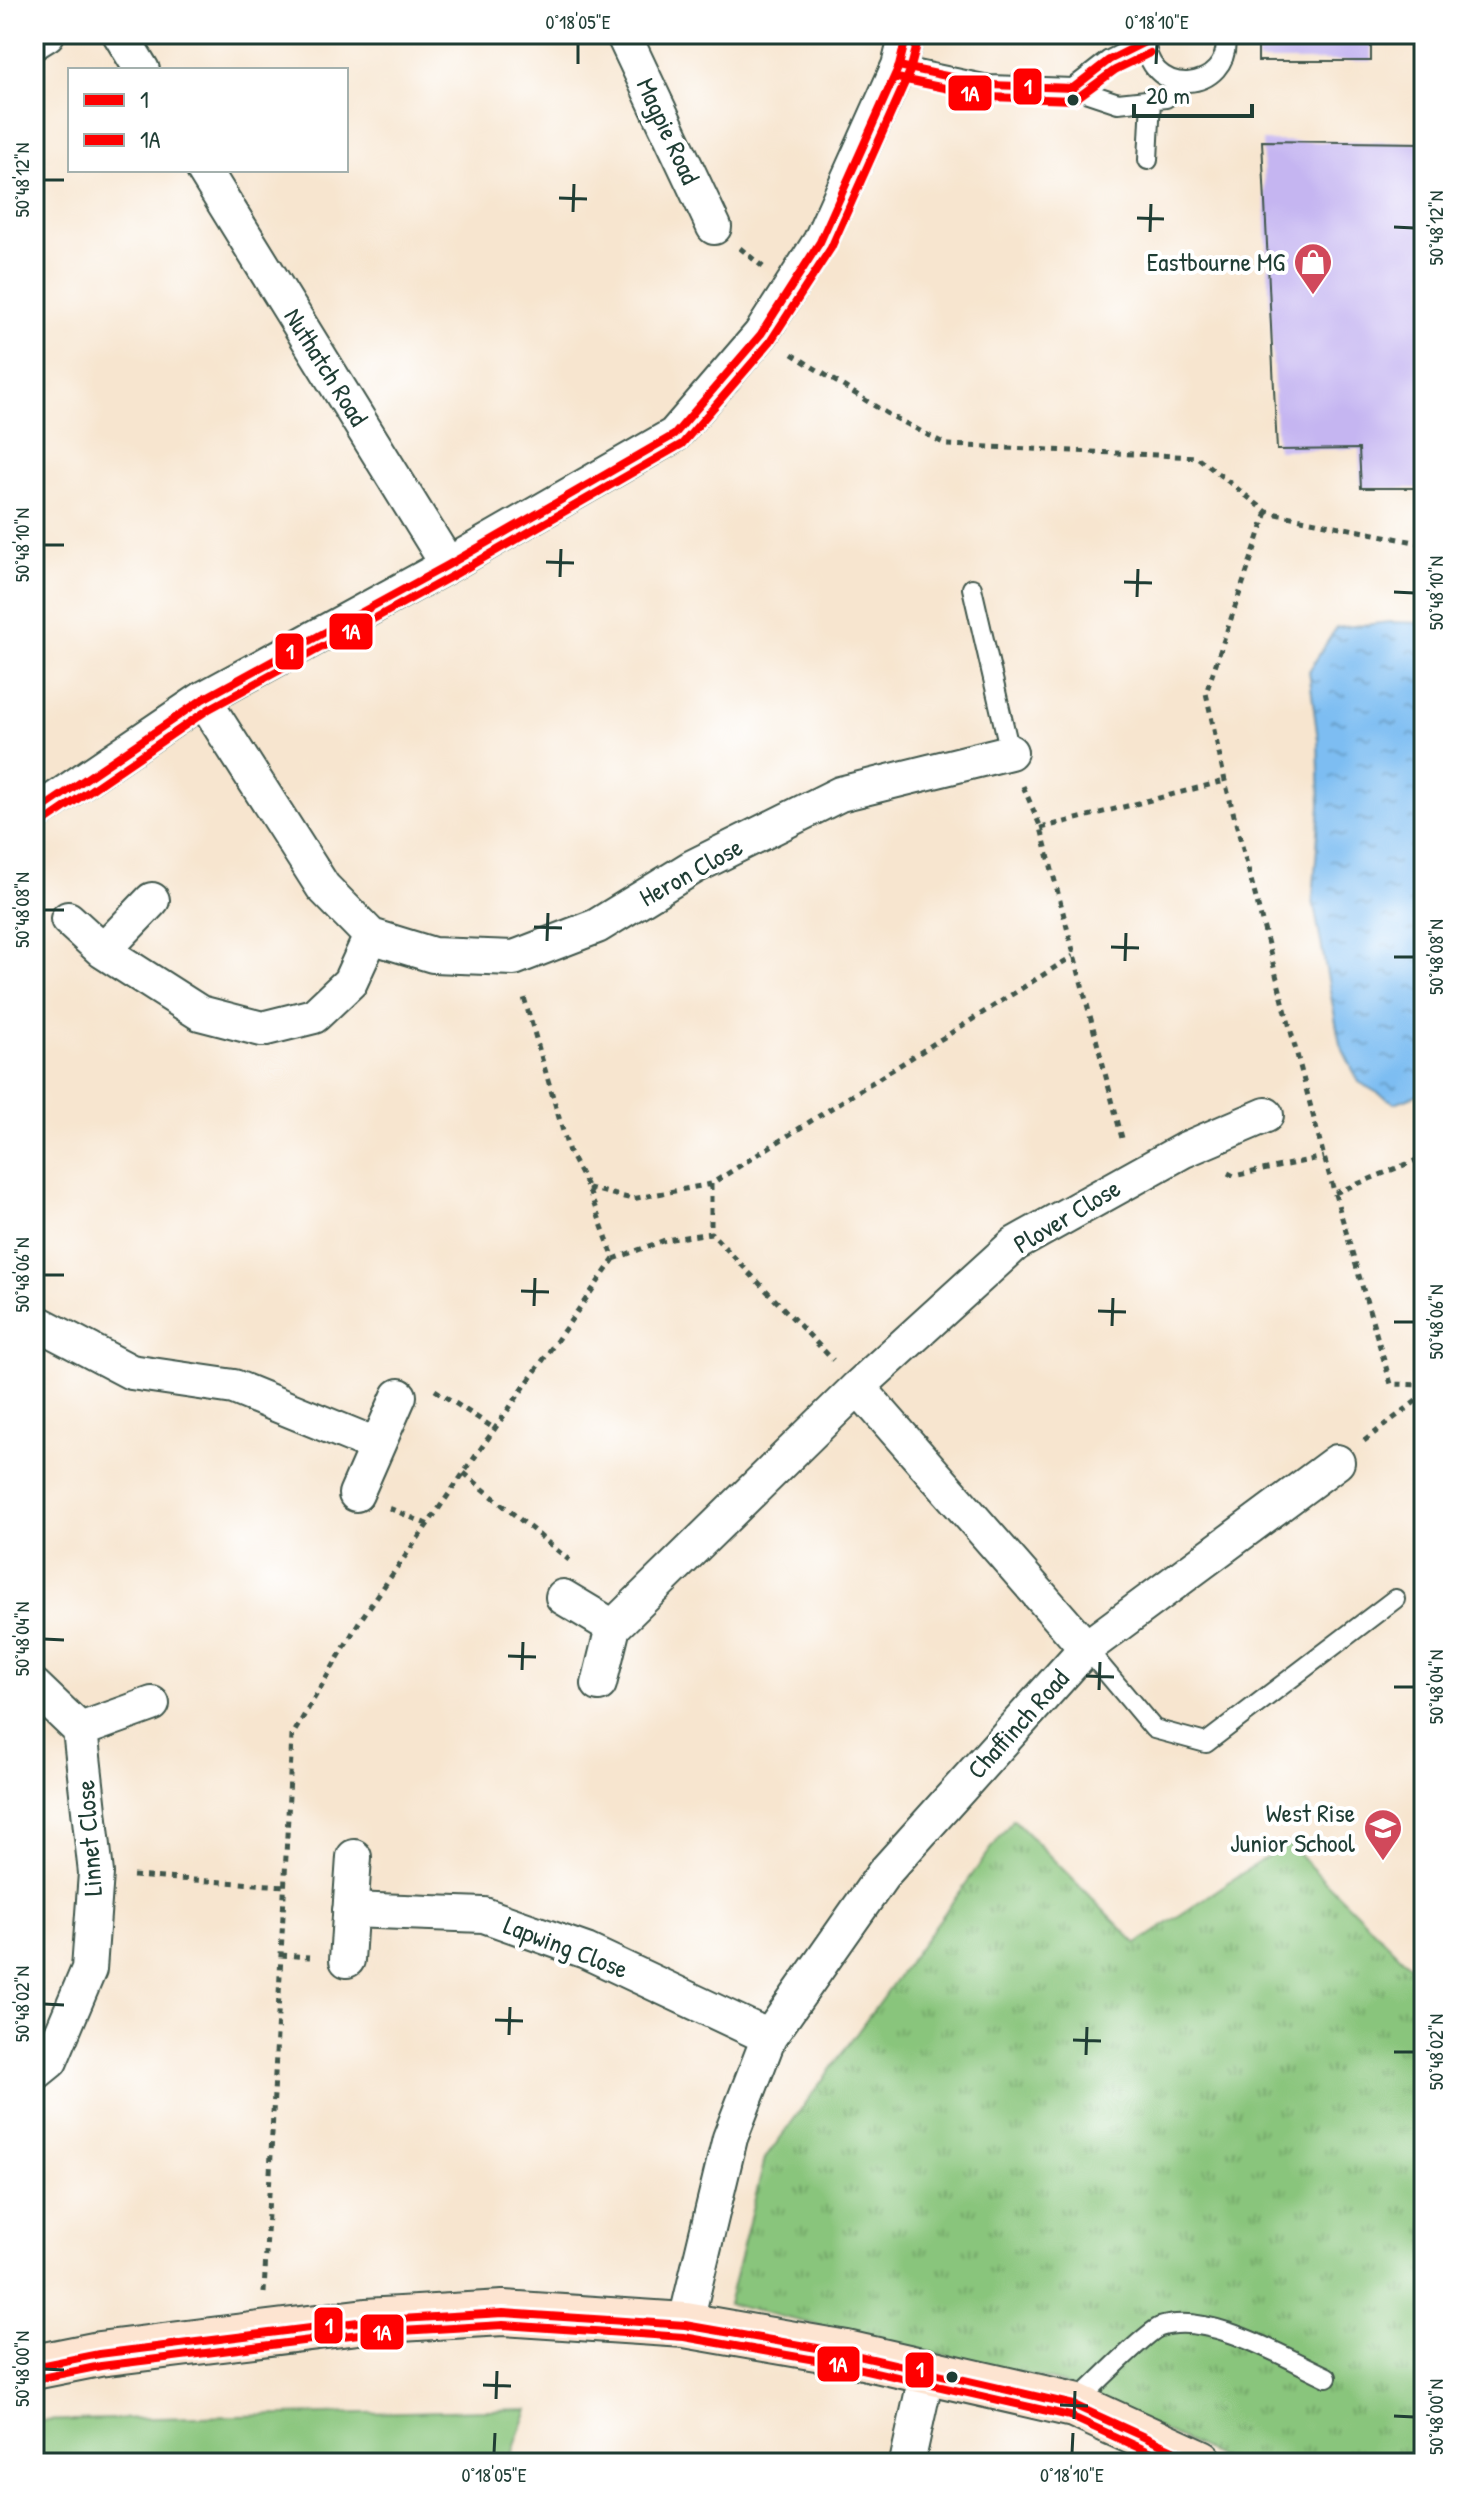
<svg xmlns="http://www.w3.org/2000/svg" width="1458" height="2497" font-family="'Patrick Hand',sans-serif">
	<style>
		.grass { fill: #89c57b; stroke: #548158; stroke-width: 2 }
		.park { fill: url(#park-tufts); stroke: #548158; stroke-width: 2 }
		.water { fill: url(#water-ripples); stroke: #4e7d93; stroke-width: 2 }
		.building { fill: #c5b5f1 }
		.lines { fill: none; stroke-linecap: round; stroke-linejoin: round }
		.lane-casing { stroke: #3f564b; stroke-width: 22 }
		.street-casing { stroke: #3f564b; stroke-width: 38 }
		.secondary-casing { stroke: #3f564b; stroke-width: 48 }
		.path { stroke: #3f564b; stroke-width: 5; stroke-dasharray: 6 6; stroke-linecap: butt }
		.lane { stroke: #fff; stroke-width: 18 }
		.street { stroke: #fff; stroke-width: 34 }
		.secondary { stroke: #fde4d1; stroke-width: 44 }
		.bus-1-casing { stroke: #fff; stroke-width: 14 }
		.bus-2-casing { stroke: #fff; stroke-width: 14 }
		.bus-1 { stroke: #f00; stroke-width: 8 }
		.bus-2 { stroke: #f00; stroke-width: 8 }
		.ticks { fill: none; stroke: #1f3d34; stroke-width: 3 }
		.bus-dot { fill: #1f3d34; stroke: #fff; stroke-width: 3 }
		.labels { text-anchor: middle; stroke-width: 8; stroke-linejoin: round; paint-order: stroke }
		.street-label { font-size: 26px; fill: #1f3d34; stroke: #fff }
		.poi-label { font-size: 26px; fill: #1f3d34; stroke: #fff; text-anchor: end }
		.line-badge { stroke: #fff; stroke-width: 3 }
		.badge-label { font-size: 22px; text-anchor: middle; font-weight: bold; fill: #fff }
		.neatline { fill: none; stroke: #1f3d34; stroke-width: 3 }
		.ticks-label { font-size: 20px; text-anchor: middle; fill: #1f3d34 }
	</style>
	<defs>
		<pattern id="park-tufts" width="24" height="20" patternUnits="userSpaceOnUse" patternTransform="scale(2)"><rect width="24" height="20" fill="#89c57b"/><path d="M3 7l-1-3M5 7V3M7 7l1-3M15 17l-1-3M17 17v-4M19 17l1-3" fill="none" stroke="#6fa166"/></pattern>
		<pattern id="water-ripples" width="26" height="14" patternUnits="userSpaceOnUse" patternTransform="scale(2)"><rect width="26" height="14" fill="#7dbdf2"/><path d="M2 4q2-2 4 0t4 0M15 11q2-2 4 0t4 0" fill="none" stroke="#669bc5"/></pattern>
	</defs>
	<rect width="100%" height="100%" fill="#fff"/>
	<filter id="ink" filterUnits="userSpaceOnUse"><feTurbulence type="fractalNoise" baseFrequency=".0125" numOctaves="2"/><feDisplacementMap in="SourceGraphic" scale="16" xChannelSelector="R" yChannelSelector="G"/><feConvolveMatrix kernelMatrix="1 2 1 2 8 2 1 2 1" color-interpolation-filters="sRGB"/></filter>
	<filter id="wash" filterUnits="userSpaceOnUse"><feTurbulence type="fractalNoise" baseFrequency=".006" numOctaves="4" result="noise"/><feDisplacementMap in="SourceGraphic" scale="32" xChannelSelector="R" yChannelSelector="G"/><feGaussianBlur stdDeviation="1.8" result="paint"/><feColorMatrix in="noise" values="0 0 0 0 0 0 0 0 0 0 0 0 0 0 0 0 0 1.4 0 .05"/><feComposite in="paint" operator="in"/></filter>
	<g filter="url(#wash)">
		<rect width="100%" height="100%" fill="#f7e5cf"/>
		<path class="grass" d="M528 2409 509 2463H34V2421Z"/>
		<path class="park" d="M1013 1819 1137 1944 1287 1843 1411 1967 1424 1959V2463H1233L1061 2383 728 2304 765 2159Z"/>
		<path class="water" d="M1390 622 1424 623V1092L1395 1103 1359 1082 1340 1044 1313 900 1320 805 1318 740 1309 671 1336 628Z"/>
		<g id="blocks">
			<path class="building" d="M1258 34H1371V61H1258Z
				M1262 141 1424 143V488H1361L1359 449 1277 450Z"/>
		</g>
	</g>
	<g filter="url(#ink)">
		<use href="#blocks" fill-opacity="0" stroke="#3f564b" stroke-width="2"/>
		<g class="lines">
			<defs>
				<path id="lane" d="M1146 34C1141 101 1235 95 1225 34
					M899 66 989 85 1073 88 1118 103 1166 98 1183 83
					M1073 88 1109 60 1145 42
					M1148 160 1151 99
					M972 588 1010 752
					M1086 1648 1154 1729 1206 1743 1395 1599
					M1074 2405C1088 2391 1148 2331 1160 2327 1208 2311 1284 2357 1327 2377"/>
				<path id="street" d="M120 34 142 70
					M623 34 714 227
					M34 42 47 34
					M204 170 448 565
					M203 699 323 887 371 936 433 955 514 958 597 926 693 867 840 794 1010 752
					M34 814 203 699 448 565 674 435 761 334 820 242 899 66 907 34
					M68 919 103 951 200 1013 262 1029 314 1016 350 982 371 936
					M103 951 152 900
					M34 1321 131 1372 234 1387 376 1445
					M858 1387 1086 1648
					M356 1494 399 1396
					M563 1597 613 1627
					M599 1684 613 1627 858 1387 1015 1244 1184 1150 1266 1115
					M34 1686 80 1730 96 1873 89 1969 50 2061 34 2074
					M80 1730 152 1704
					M350 1910 484 1915 586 1951 769 2037
					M347 1960 354 1857
					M685 2325 730 2138 769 2037 884 1873 1086 1648 1337 1462
					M907 2463 927 2372"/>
				<path id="secondary" d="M34 2367 99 2354 366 2321 503 2313 685 2325 846 2353 1074 2405 1201 2463"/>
			</defs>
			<use href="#lane" class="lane-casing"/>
			<use href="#street" class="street-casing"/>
			<use href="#secondary" class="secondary-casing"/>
			<path class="path" d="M740 248 763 267
				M792 354 886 413 947 445 1197 457 1267 512 1424 544
				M1267 512 1206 693 1225 781 1324 1157 1391 1384 1424 1385
				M1023 786 1041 828 1123 1142
				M1041 828 1225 781
				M1228 1173 1234 1176 1324 1157
				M711 1184V1233
				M588 1188 632 1199 711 1184 1073 956
				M1335 1193 1424 1157
				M614 1259 665 1240 711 1233 833 1360
				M435 1390 495 1429
				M1364 1441 1424 1395
				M464 1473 569 1560
				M389 1508 429 1525
				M133 1876 285 1886
				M281 1955 310 1957
				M264 2293 292 1736 359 1622 614 1259 588 1188 569 1152 523 994"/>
			<use href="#lane" class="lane"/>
			<use href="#street" class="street"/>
			<use href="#secondary" class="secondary"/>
			<defs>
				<path id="bus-1" d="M899 66 989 85 1073 88 1109 60 1145 42
					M34 814 203 699 448 565 674 435 761 334 820 242 899 66 907 34
					M34 2367 99 2354 366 2321 503 2313 685 2325 846 2353 1074 2405 1201 2463"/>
				<path id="bus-2" d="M897 78 988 97 1074 100 1115 70 1150 53
					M41 824 209 709 454 575 682 444 770 342 831 248 910 71 919 37
					M36 2379 101 2366 367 2333 503 2325 684 2337 844 2365 1070 2416 1172 2463"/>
			</defs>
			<use href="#bus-1" class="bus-1-casing"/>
			<use href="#bus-2" class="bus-2-casing"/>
			<use href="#bus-1" class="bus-1"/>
			<use href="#bus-2" class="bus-2"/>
		</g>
	</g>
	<path class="ticks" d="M578 64V44M1156 64 1157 44M44 180H64M559 198 587 199M573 212 574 184M1137 218 1164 219M1394 227 1414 228M1150 232 1151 204M44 545H64M546 562 574 563M560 577 561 549M1124 582 1152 583M1394 592 1414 593M1137 597 1138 569M44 910H64M534 927 562 928M547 941 548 913M1111 947 1139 948M1394 957H1414M1125 961 1126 933M44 1275H64M521 1291 549 1292M534 1306 535 1278M1098 1311 1126 1312M1394 1322H1414M1112 1326 1113 1298M44 1639 64 1640M508 1656 536 1657M522 1670 523 1642M1086 1676 1114 1677M1394 1687H1414M1099 1690 1100 1662M44 2004 64 2005M495 2020 523 2021M509 2035 510 2007M1073 2040 1101 2041M1394 2052H1414M1086 2055 1087 2027M44 2369 64 2370M483 2385 511 2386M496 2399 497 2371M1060 2405 1088 2406M1394 2416 1414 2417M1074 2419 1075 2391M494 2453 495 2433M1072 2453 1073 2433"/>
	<defs>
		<symbol id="shop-pin" viewBox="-11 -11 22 30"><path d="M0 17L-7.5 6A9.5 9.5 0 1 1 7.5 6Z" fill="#d1495b" stroke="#fff"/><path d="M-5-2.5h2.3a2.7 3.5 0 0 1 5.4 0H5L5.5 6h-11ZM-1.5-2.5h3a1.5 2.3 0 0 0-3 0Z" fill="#fff"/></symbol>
		<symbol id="school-pin" viewBox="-11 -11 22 30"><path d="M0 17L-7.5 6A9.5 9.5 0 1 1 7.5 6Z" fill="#d1495b" stroke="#fff"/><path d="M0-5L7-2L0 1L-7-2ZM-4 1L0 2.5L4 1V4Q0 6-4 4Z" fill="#fff"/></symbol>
	</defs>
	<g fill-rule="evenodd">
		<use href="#shop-pin" x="1291" y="240" width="44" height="60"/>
		<use href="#school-pin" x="1361" y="1806" width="44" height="60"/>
	</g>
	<g class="bus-dot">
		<circle cx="1073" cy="100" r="7"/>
		<circle cx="952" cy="2377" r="7"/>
	</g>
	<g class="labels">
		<g class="street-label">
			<text transform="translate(668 131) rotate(65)" y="9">Magpie Road</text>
			<text transform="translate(326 367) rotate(58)" y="9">Nuthatch Road</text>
			<text transform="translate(691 872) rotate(-29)" y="9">Heron Close</text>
			<text transform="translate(1067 1216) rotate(-31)" y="9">Plover Close</text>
			<text transform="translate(1018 1724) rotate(-48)" y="9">Chaffinch Road</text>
			<text transform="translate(89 1838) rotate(-94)" y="9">Linnet Close</text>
			<text transform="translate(566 1947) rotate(21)" y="9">Lapwing Close</text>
		</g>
		<g class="poi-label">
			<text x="1285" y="271">Eastbourne MG</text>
			<text x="1355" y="1822">West Rise<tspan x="1355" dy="30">Junior School</tspan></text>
		</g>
	</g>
	<g class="line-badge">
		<rect x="1012" y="67" width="31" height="39" rx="8" fill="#f00"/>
		<rect x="947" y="74" width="46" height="38" rx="8" fill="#f00"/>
		<rect x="328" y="612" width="46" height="39" rx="8" fill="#f00"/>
		<rect x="274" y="632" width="31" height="39" rx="8" fill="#f00"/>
		<rect x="313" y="2306" width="31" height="39" rx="8" fill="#f00"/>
		<rect x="359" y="2313" width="46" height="38" rx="8" fill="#f00"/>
		<rect x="816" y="2345" width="45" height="38" rx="8" fill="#f00"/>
		<rect x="904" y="2351" width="31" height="38" rx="8" fill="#f00"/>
	</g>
	<g class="badge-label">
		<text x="1028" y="94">1</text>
		<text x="970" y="101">1A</text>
		<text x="351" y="639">1A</text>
		<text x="290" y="659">1</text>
		<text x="329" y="2333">1</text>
		<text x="382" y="2340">1A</text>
		<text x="838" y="2372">1A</text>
		<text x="920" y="2377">1</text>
	</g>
	<rect width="1458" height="2497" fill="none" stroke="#fff" stroke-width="88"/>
	<rect x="68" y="68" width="280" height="104" fill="#ffffff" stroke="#a5b1ae" stroke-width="2"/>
	<rect x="84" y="94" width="40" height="12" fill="#ff0000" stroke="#a5b1ae" stroke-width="2"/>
	<text x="140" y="108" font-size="24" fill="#1f3d34">1</text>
	<rect x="84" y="134" width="40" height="12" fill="#ff0000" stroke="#a5b1ae" stroke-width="2"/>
	<text x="140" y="148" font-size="24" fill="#1f3d34">1A</text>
	<path d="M1134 104v12h118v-12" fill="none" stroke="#1f3d34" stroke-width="4"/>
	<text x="1146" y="104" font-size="24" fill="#1f3d34" stroke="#ffffff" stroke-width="6" paint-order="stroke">20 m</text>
	<rect x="44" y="44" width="1370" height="2409" class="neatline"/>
	<g class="ticks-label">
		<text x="578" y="29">0°18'05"E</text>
		<text x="1157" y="29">0°18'10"E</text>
		<text transform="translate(22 180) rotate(-90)" y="7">50°48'12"N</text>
		<text transform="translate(1436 228) rotate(-90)" y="7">50°48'12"N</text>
		<text transform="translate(22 545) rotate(-90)" y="7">50°48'10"N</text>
		<text transform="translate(1436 593) rotate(-90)" y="7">50°48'10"N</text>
		<text transform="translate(22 910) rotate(-90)" y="7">50°48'08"N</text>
		<text transform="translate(1436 957) rotate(-90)" y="7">50°48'08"N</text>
		<text transform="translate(22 1275) rotate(-90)" y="7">50°48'06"N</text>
		<text transform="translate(1436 1322) rotate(-90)" y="7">50°48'06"N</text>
		<text transform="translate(22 1639) rotate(-90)" y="7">50°48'04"N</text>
		<text transform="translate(1436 1687) rotate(-90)" y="7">50°48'04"N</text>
		<text transform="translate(22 2004) rotate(-90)" y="7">50°48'02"N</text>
		<text transform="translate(1436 2052) rotate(-90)" y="7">50°48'02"N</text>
		<text transform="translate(22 2369) rotate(-90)" y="7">50°48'00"N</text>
		<text transform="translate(1436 2417) rotate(-90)" y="7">50°48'00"N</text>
		<text x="494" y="2482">0°18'05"E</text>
		<text x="1072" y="2482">0°18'10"E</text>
	</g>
</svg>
